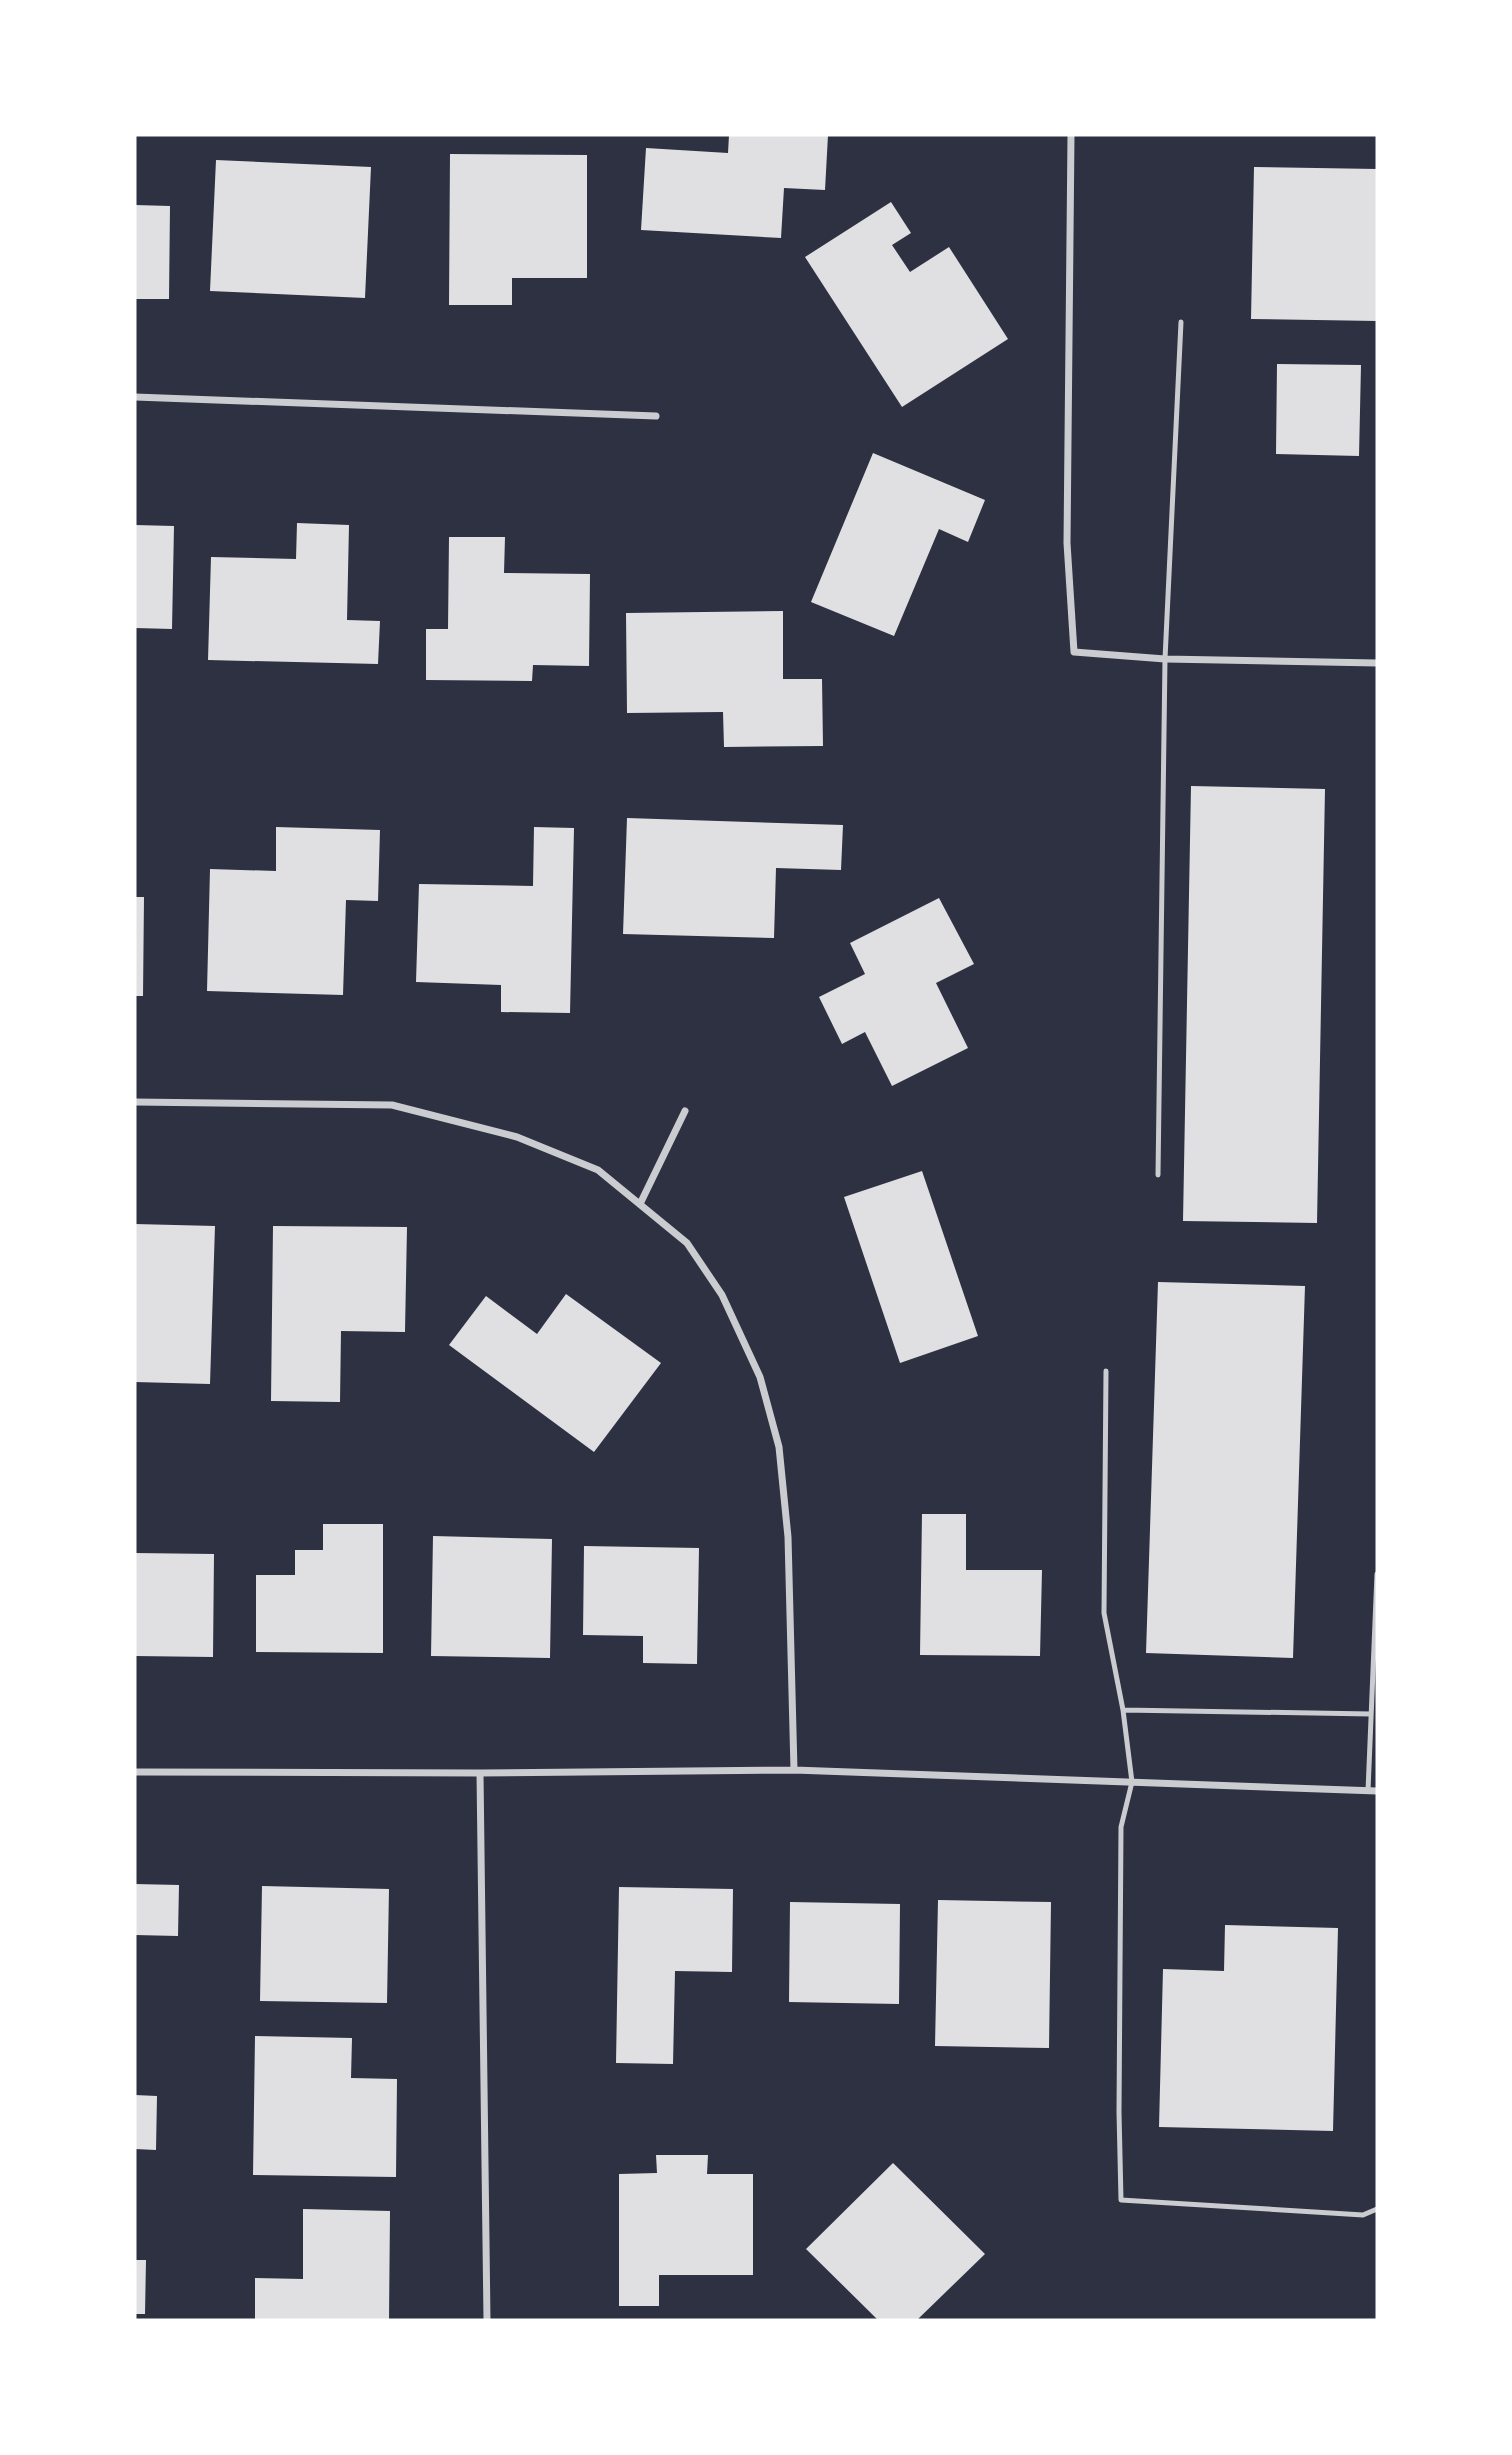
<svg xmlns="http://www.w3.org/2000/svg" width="1512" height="2455" font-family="'Fira Sans Condensed',sans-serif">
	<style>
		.building { fill: #e0e0e3 }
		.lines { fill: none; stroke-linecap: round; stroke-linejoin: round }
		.service { stroke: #caccd0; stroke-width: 5 }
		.minor { stroke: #caccd0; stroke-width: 7 }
	</style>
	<rect width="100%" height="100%" fill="#2d3142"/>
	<path class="building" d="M729 135H828L825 190 784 188 781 238 641 230 646 148 728 153Z
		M450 154 587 155V278H512V305H449Z
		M216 160 371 167 365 298 210 291Z
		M1254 167 1377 169V321L1251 319Z
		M891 202 911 233 892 245 910 272 949 247 1008 339 902 407 805 257Z
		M135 205 170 206 169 299H135Z
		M1277 364 1361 365 1359 456 1276 454Z
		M873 453 985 500 968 542 939 529 894 636 811 602Z
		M297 523 349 525 347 620 380 621 378 664 208 660 211 557 296 559Z
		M135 525 174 526 172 629 135 628Z
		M449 537H505L504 573 590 574 589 666 533 665 532 681 426 680V629H448Z
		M783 611V679H822L823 746 724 747 723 712 627 713 626 613Z
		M1191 786 1325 789 1317 1223 1183 1221Z
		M627 818 843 825 841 870 776 868 774 938 623 934Z
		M276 827 380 830 378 901 346 900 343 995 207 991 210 869 276 871Z
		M534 827 574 828 570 1013 501 1012V985L416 982 419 884 533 886Z
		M135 897H144L143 996H135Z
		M939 898 974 964 936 983 968 1048 892 1086 865 1032 842 1044 819 997 865 974 850 943Z
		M922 1171 978 1336 900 1363 844 1197Z
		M135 1224 215 1226 210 1384 135 1382Z
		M273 1226 407 1227 405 1332 341 1331 340 1402 271 1401Z
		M1158 1282 1305 1286 1293 1658 1146 1653Z
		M566 1294 661 1363 594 1452 449 1345 486 1296 537 1334Z
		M922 1514H966V1570H1042L1040 1656 920 1655Z
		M323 1524H383V1653L256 1652V1575H295V1550H323Z
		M433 1536 552 1539 550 1658 431 1656Z
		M584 1546 699 1548 697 1664 643 1663V1636L583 1635Z
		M135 1553 214 1554 213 1657 135 1656Z
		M135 1884 179 1885 178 1936 135 1935Z
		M262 1886 389 1889 387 2003 260 2001Z
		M619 1887 733 1889 732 1972 675 1971 673 2064 616 2063Z
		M938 1900 1051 1902 1049 2048 935 2046Z
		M790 1902 900 1904 899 2004 789 2002Z
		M1225 1925 1338 1928 1333 2131 1159 2127 1163 1969 1224 1971Z
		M255 2036 352 2038 351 2078 397 2079 396 2177 253 2175Z
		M135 2095 157 2096 156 2150 135 2149Z
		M656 2155H708L707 2174H753V2275H659V2306H619V2174L657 2173Z
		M893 2163 985 2254 917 2320H878L806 2249Z
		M303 2209 390 2211 389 2320H255V2278L303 2279Z
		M135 2260H146L145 2314H135Z"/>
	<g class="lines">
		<path class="service" d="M1158 1175 1165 659 1181 322
			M1106 1371 1104 1613 1123 1710 1132 1782 1121 1827 1119 2112 1121 2200 1363 2215 1377 2209
			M1123 1710 1371 1714
			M1368 1791 1377 1574"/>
		<path class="minor" d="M1071 135 1067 543 1074 652 1165 659 1377 663
			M135 397 656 416
			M135 1102 392 1105 517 1137 598 1170 687 1243 722 1295 760 1377 779 1447 788 1537 794 1770
			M640 1204 685 1111
			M135 1772 480 1773 794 1770 1377 1791
			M480 1773 487 2320"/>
	</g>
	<rect width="1512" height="2455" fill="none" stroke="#ffffff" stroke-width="273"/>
</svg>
